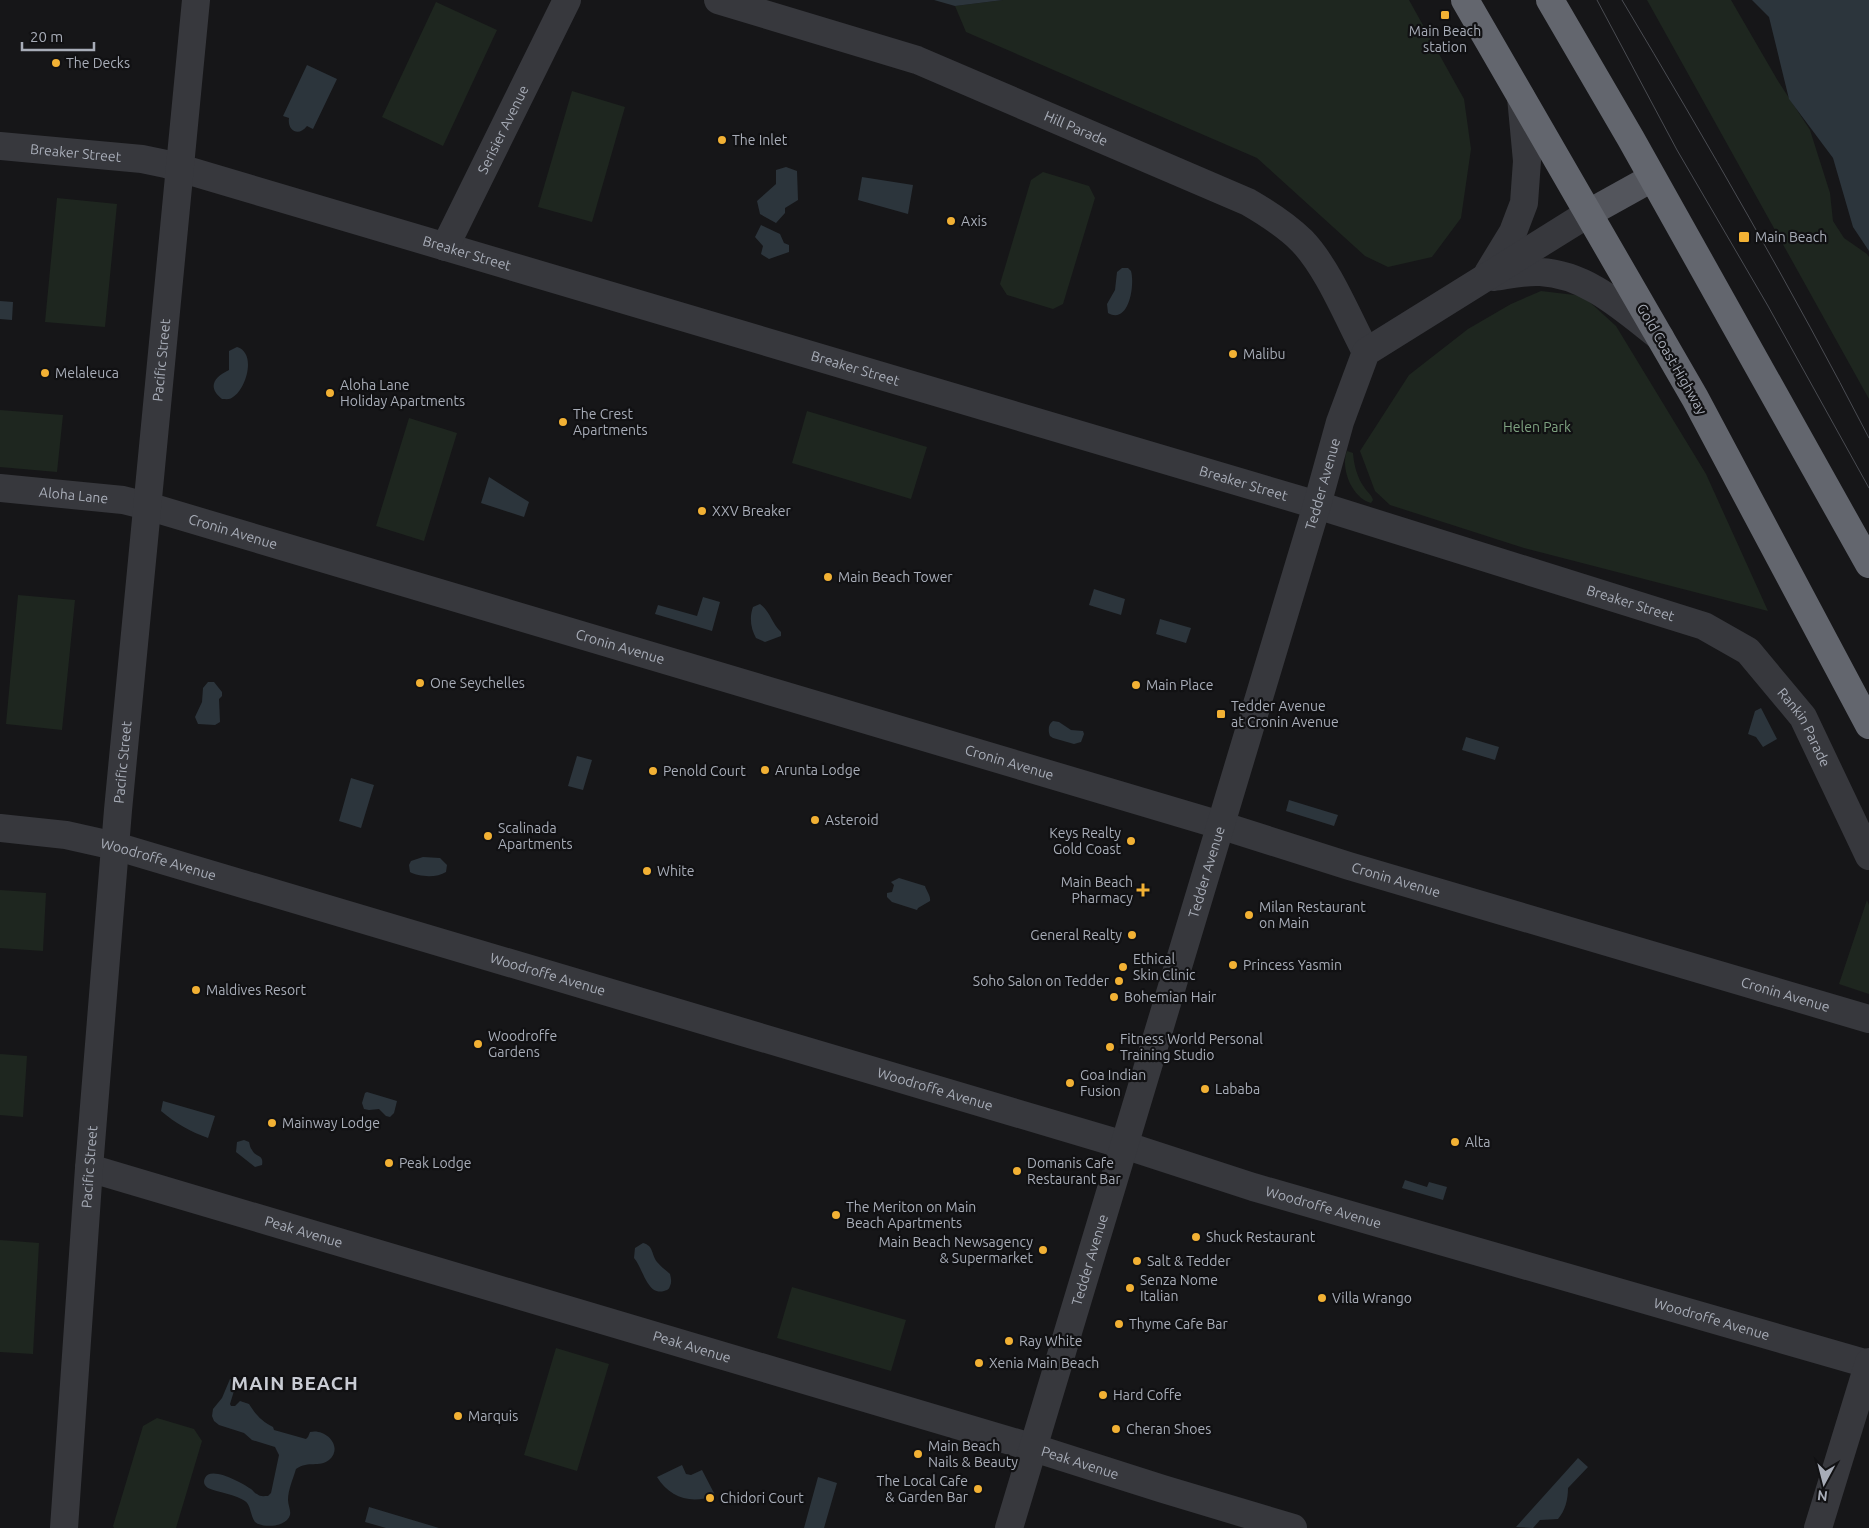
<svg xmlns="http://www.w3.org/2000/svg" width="1869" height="1528" font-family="Ubuntu,sans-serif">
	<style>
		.green { fill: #1e261f }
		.water { fill: #2c353c }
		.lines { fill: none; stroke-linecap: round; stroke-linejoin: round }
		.street { stroke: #37383d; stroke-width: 28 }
		.primary { stroke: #53555c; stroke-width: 28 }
		.highway { stroke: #63666e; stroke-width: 28 }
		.tram { stroke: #4a4c52; stroke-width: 1 }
		.poi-dot { fill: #f2b134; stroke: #111113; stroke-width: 2 }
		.labels { text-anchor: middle; stroke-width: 4.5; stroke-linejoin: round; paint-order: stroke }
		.poi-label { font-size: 14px; fill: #a8adb8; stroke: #111113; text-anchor: start }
		.street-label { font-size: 14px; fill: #a8adb8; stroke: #111113 }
		.park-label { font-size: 14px; fill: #7fa381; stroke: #111113 }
		.district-label { font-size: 19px; font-weight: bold; letter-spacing: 1px; fill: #c9ccd4; stroke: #111113 }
	</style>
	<rect width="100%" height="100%" fill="#161618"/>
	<path class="green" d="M1003 0H1409L1464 99 1471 149 1461 218 1432 257 1388 267 1365 256 1257 158 966 32 955 6Z
		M1647 0H1731L1778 81 1810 130 1830 193 1833 221 1844 238 1867 254 1869 257V399Z
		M436 2 497 30 443 146 382 117Z
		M572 91 625 107 592 222 538 207Z
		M1043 172 1089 186 1095 198 1063 304 1053 309 1007 295 1000 284 1031 180Z
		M57 198 117 204 105 327 45 322Z
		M1541 291 1583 296 1616 326 1706 474 1768 611 1524 548 1390 505 1375 491 1360 451 1409 375 1468 329 1511 304Z
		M0 410 63 415 57 472 0 467Z
		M807 411 927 447 911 499 792 463Z
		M409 418 457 433 424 541 376 526Z
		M1347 451 1353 453C1354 465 1357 477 1364 487 1367 492 1372 495 1373 500L1371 503C1352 498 1340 468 1347 451Z
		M18 595 75 600 62 730 6 724Z
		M0 890 46 893 43 951 0 948Z
		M1867 900 1869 905V994L1839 984Z
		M0 1054 27 1056 23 1117 0 1115Z
		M0 1240 39 1243 33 1354 0 1352Z
		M792 1287 906 1320 891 1371 777 1338Z
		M556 1348 609 1364 577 1471 524 1455Z
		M157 1418 194 1429 202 1441 176 1528H114L113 1526 143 1426Z"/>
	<path class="water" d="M934 0H1003L955 6Z
		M1752 0H1869V251L1853 227 1833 158 1789 99 1769 17Z
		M307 65 337 79 313 129 307 126C299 137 287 131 289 118L283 116Z
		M786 167 797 171 798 200 785 208V213L776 223 760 214 757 201 776 184V170Z
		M862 177 913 185 908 214 858 200Z
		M761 225 780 234 784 243 789 245V252L769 259 761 254 763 246 755 237Z
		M1122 268H1128L1131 271C1135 285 1129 325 1108 313L1107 304 1115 290 1117 272Z
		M0 301 13 302 12 320 0 319Z
		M237 347C257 353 246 389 233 397 230 400 226 399 222 399 207 387 214 377 229 370V351Z
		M489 477 529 502 524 517 481 503Z
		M1094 589 1125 599 1121 615 1089 605Z
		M703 597 720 602 712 631 655 614 658 605 697 616Z
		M760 604C770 611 772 624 781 632V636L765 642 756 638C751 629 749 618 753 607Z
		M1160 619 1191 628 1186 643 1156 634Z
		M208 682H214L222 692V696L219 699 220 722 215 725 198 724 195 717 202 702 203 688Z
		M1761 708 1777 739 1763 747 1756 737 1748 734 1755 711Z
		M1053 721 1059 722 1071 730 1083 731 1084 734 1081 742 1074 744 1053 738 1050 736C1048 731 1048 724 1053 721Z
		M1466 737 1499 747 1495 760 1462 750Z
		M577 756 592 760 583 790 568 786Z
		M351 778 374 785 361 828 339 821Z
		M1289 800 1338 815 1334 826 1286 811Z
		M423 857 440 858 447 865 446 872C437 878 419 877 410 872L409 865 411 861Z
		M899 878 925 886C926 890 931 896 930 901L918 908 917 910 892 902 887 897V893L892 892 894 885 891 882Z
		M367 1092 397 1101 394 1113 390 1117 386 1116 379 1109 369 1110 364 1109 362 1103 365 1093Z
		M163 1101 215 1116 208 1138C191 1132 175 1123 161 1111Z
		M244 1140 249 1142C250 1145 250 1148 252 1150 256 1158 264 1154 262 1165L255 1167 236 1152 237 1142Z
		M1405 1180 1427 1187 1429 1182 1447 1187 1443 1200 1402 1188Z
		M643 1243C654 1246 651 1254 657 1262 661 1267 666 1270 670 1274 671 1278 672 1282 670 1286 669 1289 668 1290 664 1291 647 1296 643 1268 634 1258L635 1248Z
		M230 1379 237 1381 230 1404 231 1406H235L240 1401 249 1404C256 1415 261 1421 273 1427L274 1430 306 1439 308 1437 310 1432C326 1428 344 1447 329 1460 319 1468 309 1460 296 1469 293 1479 288 1490 288 1500 288 1505 291 1510 290 1515 286 1528 262 1528 255 1522 250 1515 251 1505 245 1501 237 1495 217 1492 208 1488 204 1485 203 1482 205 1478 210 1465 243 1483 251 1489 253 1490 254 1493 257 1494 260 1497 264 1496 268 1496L271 1493 279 1455 275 1447 252 1440 244 1433 219 1425 214 1421 212 1416 213 1409 222 1398Z
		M1578 1458 1588 1467 1568 1488C1568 1500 1565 1511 1558 1519L1540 1520 1533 1528 1516 1527Z
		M682 1465 686 1474 691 1475 702 1470 715 1495C692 1505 670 1498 657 1477Z
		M818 1477 837 1483 824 1528H804Z
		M369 1507 439 1528H386L365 1522Z"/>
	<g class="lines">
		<g class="street">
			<path id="s1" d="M718 0 917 60 1248 202C1267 213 1286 225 1302 241 1328 268 1348 318 1366 352"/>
			<path id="s2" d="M0 146 142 159 166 164 1317 505 1704 626 1748 651 1803 717 1869 856"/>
			<path id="s3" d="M445 247 567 0"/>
			<path d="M1488 273 1513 232 1524 203 1527 161 1521 97"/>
			<path d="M1493 277C1508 275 1525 271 1540 272 1587 274 1624 309 1660 337"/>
			<path id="s4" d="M0 488 123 500 147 506 1220 825 1349 866 1869 1019"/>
			<path id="s5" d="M0 828 66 835 115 846 1124 1145 1253 1187 1868 1364"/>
			<path id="s6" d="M89 1168 1034 1448 1163 1489 1293 1528"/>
			<path id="s7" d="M64 1528 89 1168 118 810 196 0"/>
			<path id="s8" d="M1009 1528 1317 505 1340 422 1366 352 1589 213"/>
			<path d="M1818 1528 1869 1362"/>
		</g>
		<path class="primary" d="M1589 213 1652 178"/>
		<path class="highway" d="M1465 0 1695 398 1869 725
			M1550 0 1631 139 1869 564"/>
		<path class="tram" d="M1597 0 1677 150 1768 306 1869 488
			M1622 0C1708 144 1792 289 1869 438"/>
	</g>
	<g class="poi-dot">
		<rect x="1440" y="10" width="10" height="10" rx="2.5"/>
		<circle cx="56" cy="63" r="5"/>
		<circle cx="722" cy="140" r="5"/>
		<circle cx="951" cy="221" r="5"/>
		<rect x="1738" y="231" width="12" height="12" rx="2.5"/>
		<circle cx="1233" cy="354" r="5"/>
		<circle cx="45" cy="373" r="5"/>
		<circle cx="330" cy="393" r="5"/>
		<circle cx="563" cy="422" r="5"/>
		<circle cx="702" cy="511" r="5"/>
		<circle cx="828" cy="577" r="5"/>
		<circle cx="420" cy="683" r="5"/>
		<circle cx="1136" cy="685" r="5"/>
		<rect x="1216" y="709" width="10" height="10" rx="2.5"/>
		<circle cx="765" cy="770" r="5"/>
		<circle cx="653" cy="771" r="5"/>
		<circle cx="815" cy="820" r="5"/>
		<circle cx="488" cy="836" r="5"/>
		<circle cx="1131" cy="841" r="5"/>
		<circle cx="647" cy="871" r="5"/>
		<path d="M1140.5 882.5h5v5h5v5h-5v5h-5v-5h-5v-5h5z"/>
		<circle cx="1249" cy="915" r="5"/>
		<circle cx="1132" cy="935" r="5"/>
		<circle cx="1233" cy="965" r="5"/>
		<circle cx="1123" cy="967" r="5"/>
		<circle cx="1119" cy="981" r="5"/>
		<circle cx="196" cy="990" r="5"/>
		<circle cx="1114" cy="997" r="5"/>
		<circle cx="478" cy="1044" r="5"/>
		<circle cx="1110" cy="1047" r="5"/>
		<circle cx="1070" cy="1083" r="5"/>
		<circle cx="1205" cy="1089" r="5"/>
		<circle cx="272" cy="1123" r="5"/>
		<circle cx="1455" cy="1142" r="5"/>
		<circle cx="389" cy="1163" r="5"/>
		<circle cx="1017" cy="1171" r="5"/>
		<circle cx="836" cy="1215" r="5"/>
		<circle cx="1196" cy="1237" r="5"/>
		<circle cx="1043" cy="1250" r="5"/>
		<circle cx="1137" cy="1261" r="5"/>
		<circle cx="1130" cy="1288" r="5"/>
		<circle cx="1322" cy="1298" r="5"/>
		<circle cx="1119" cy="1324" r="5"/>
		<circle cx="1009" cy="1341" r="5"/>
		<circle cx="979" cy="1363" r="5"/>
		<circle cx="1103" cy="1395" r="5"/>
		<circle cx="458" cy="1416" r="5"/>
		<circle cx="1116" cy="1429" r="5"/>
		<circle cx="918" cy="1454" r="5"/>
		<circle cx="978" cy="1489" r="5"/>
		<circle cx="710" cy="1498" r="5"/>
	</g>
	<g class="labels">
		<g class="poi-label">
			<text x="1445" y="36" text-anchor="middle">Main Beach<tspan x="1445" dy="16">station</tspan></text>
			<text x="66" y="68">The Decks</text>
			<text x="732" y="145">The Inlet</text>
			<text x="961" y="226">Axis</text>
			<text x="1755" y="242">Main Beach</text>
			<text x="1243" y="359">Malibu</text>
			<text x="55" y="378">Melaleuca</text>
			<text x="340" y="390">Aloha Lane<tspan x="340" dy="16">Holiday Apartments</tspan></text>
			<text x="573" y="419">The Crest<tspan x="573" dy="16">Apartments</tspan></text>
			<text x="712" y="516">XXV Breaker</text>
			<text x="838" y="582">Main Beach Tower</text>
			<text x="430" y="688">One Seychelles</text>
			<text x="1146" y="690">Main Place</text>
			<text x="1231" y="711">Tedder Avenue<tspan x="1231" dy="16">at Cronin Avenue</tspan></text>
			<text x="775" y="775">Arunta Lodge</text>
			<text x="663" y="776">Penold Court</text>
			<text x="825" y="825">Asteroid</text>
			<text x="498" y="833">Scalinada<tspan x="498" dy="16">Apartments</tspan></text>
			<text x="1121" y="838" text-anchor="end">Keys Realty<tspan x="1121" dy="16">Gold Coast</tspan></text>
			<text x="657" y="876">White</text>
			<text x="1133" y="887" text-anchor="end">Main Beach<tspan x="1133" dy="16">Pharmacy</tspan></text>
			<text x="1259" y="912">Milan Restaurant<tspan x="1259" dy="16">on Main</tspan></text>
			<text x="1122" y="940" text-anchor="end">General Realty</text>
			<text x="1133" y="964">Ethical<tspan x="1133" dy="16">Skin Clinic</tspan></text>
			<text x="1243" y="970">Princess Yasmin</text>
			<text x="1109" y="986" text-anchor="end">Soho Salon on Tedder</text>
			<text x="206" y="995">Maldives Resort</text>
			<text x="1124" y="1002">Bohemian Hair</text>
			<text x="488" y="1041">Woodroffe<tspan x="488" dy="16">Gardens</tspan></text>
			<text x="1120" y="1044">Fitness World Personal<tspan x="1120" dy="16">Training Studio</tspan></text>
			<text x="1080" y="1080">Goa Indian<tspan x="1080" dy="16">Fusion</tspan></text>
			<text x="1215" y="1094">Lababa</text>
			<text x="282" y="1128">Mainway Lodge</text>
			<text x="1465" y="1147">Alta</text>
			<text x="399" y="1168">Peak Lodge</text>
			<text x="1027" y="1168">Domanis Cafe<tspan x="1027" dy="16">Restaurant Bar</tspan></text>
			<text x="846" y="1212">The Meriton on Main<tspan x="846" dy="16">Beach Apartments</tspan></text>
			<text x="1206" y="1242">Shuck Restaurant</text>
			<text x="1033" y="1247" text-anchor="end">Main Beach Newsagency<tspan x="1033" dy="16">&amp; Supermarket</tspan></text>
			<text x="1147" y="1266">Salt &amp; Tedder</text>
			<text x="1140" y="1285">Senza Nome<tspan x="1140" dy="16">Italian</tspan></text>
			<text x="1332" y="1303">Villa Wrango</text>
			<text x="1129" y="1329">Thyme Cafe Bar</text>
			<text x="1019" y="1346">Ray White</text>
			<text x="989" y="1368">Xenia Main Beach</text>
			<text x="1113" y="1400">Hard Coffe</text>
			<text x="468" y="1421">Marquis</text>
			<text x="1126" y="1434">Cheran Shoes</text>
			<text x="928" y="1451">Main Beach<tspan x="928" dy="16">Nails &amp; Beauty</tspan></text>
			<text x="968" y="1486" text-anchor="end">The Local Cafe<tspan x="968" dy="16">&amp; Garden Bar</tspan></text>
			<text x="720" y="1503">Chidori Court</text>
		</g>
		<g class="street-label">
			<text dy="5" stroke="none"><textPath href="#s3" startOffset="131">Serisier Avenue</textPath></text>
			<text dy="5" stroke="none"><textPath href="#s1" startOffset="381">Hill Parade</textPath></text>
			<text dy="5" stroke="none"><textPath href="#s2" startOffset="76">Breaker Street</textPath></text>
			<text dy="5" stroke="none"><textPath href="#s2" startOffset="481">Breaker Street</textPath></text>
			<text transform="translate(1672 359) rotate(60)" y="5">Gold Coast Highway</text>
			<text dy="5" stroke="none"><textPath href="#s7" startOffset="1172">Pacific Street</textPath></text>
			<text dy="5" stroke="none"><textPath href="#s2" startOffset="886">Breaker Street</textPath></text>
			<text dy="5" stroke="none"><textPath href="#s2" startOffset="1291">Breaker Street</textPath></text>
			<text dy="5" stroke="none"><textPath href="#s8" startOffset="1090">Tedder Avenue</textPath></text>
			<text dy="5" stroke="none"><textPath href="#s4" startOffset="74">Aloha Lane</textPath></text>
			<text dy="5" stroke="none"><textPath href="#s4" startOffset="238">Cronin Avenue</textPath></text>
			<text dy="5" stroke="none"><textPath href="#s2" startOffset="1696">Breaker Street</textPath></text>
			<text dy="5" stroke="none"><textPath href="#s4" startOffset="642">Cronin Avenue</textPath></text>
			<text dy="5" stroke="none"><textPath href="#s2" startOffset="1919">Rankin Parade</textPath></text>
			<text dy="5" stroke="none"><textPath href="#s4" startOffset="1048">Cronin Avenue</textPath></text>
			<text dy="5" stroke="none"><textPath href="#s7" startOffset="768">Pacific Street</textPath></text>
			<text dy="5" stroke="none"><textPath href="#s5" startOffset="162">Woodroffe Avenue</textPath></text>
			<text dy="5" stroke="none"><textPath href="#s8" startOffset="685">Tedder Avenue</textPath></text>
			<text dy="5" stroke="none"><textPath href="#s4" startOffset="1452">Cronin Avenue</textPath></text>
			<text dy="5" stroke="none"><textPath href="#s5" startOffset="568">Woodroffe Avenue</textPath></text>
			<text dy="5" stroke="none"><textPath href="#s4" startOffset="1858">Cronin Avenue</textPath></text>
			<text dy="5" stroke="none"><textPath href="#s5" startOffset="972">Woodroffe Avenue</textPath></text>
			<text dy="5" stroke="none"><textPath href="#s7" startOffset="362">Pacific Street</textPath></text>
			<text dy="5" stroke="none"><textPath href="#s5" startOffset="1378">Woodroffe Avenue</textPath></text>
			<text dy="5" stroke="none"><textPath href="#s6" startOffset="224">Peak Avenue</textPath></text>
			<text dy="5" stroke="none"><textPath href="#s8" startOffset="280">Tedder Avenue</textPath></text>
			<text dy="5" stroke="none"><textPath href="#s5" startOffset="1782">Woodroffe Avenue</textPath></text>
			<text dy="5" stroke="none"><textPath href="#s6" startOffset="629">Peak Avenue</textPath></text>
			<text dy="5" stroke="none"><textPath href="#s6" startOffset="1034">Peak Avenue</textPath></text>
		</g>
		<g class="park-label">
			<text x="1537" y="432">Helen Park</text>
		</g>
		<g class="district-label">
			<text x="295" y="1390">MAIN BEACH</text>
		</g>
	</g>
	<g transform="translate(1824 1483) rotate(187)" stroke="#111113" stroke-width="4" paint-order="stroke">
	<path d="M0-4L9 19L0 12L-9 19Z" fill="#a8adb8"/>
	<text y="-8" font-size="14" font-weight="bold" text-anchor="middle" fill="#a8adb8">N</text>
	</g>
	<path d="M22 42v8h72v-8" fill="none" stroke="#a8adb8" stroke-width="2.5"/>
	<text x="30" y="42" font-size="15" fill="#a8adb8" stroke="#111113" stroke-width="4" paint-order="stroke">20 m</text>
</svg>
